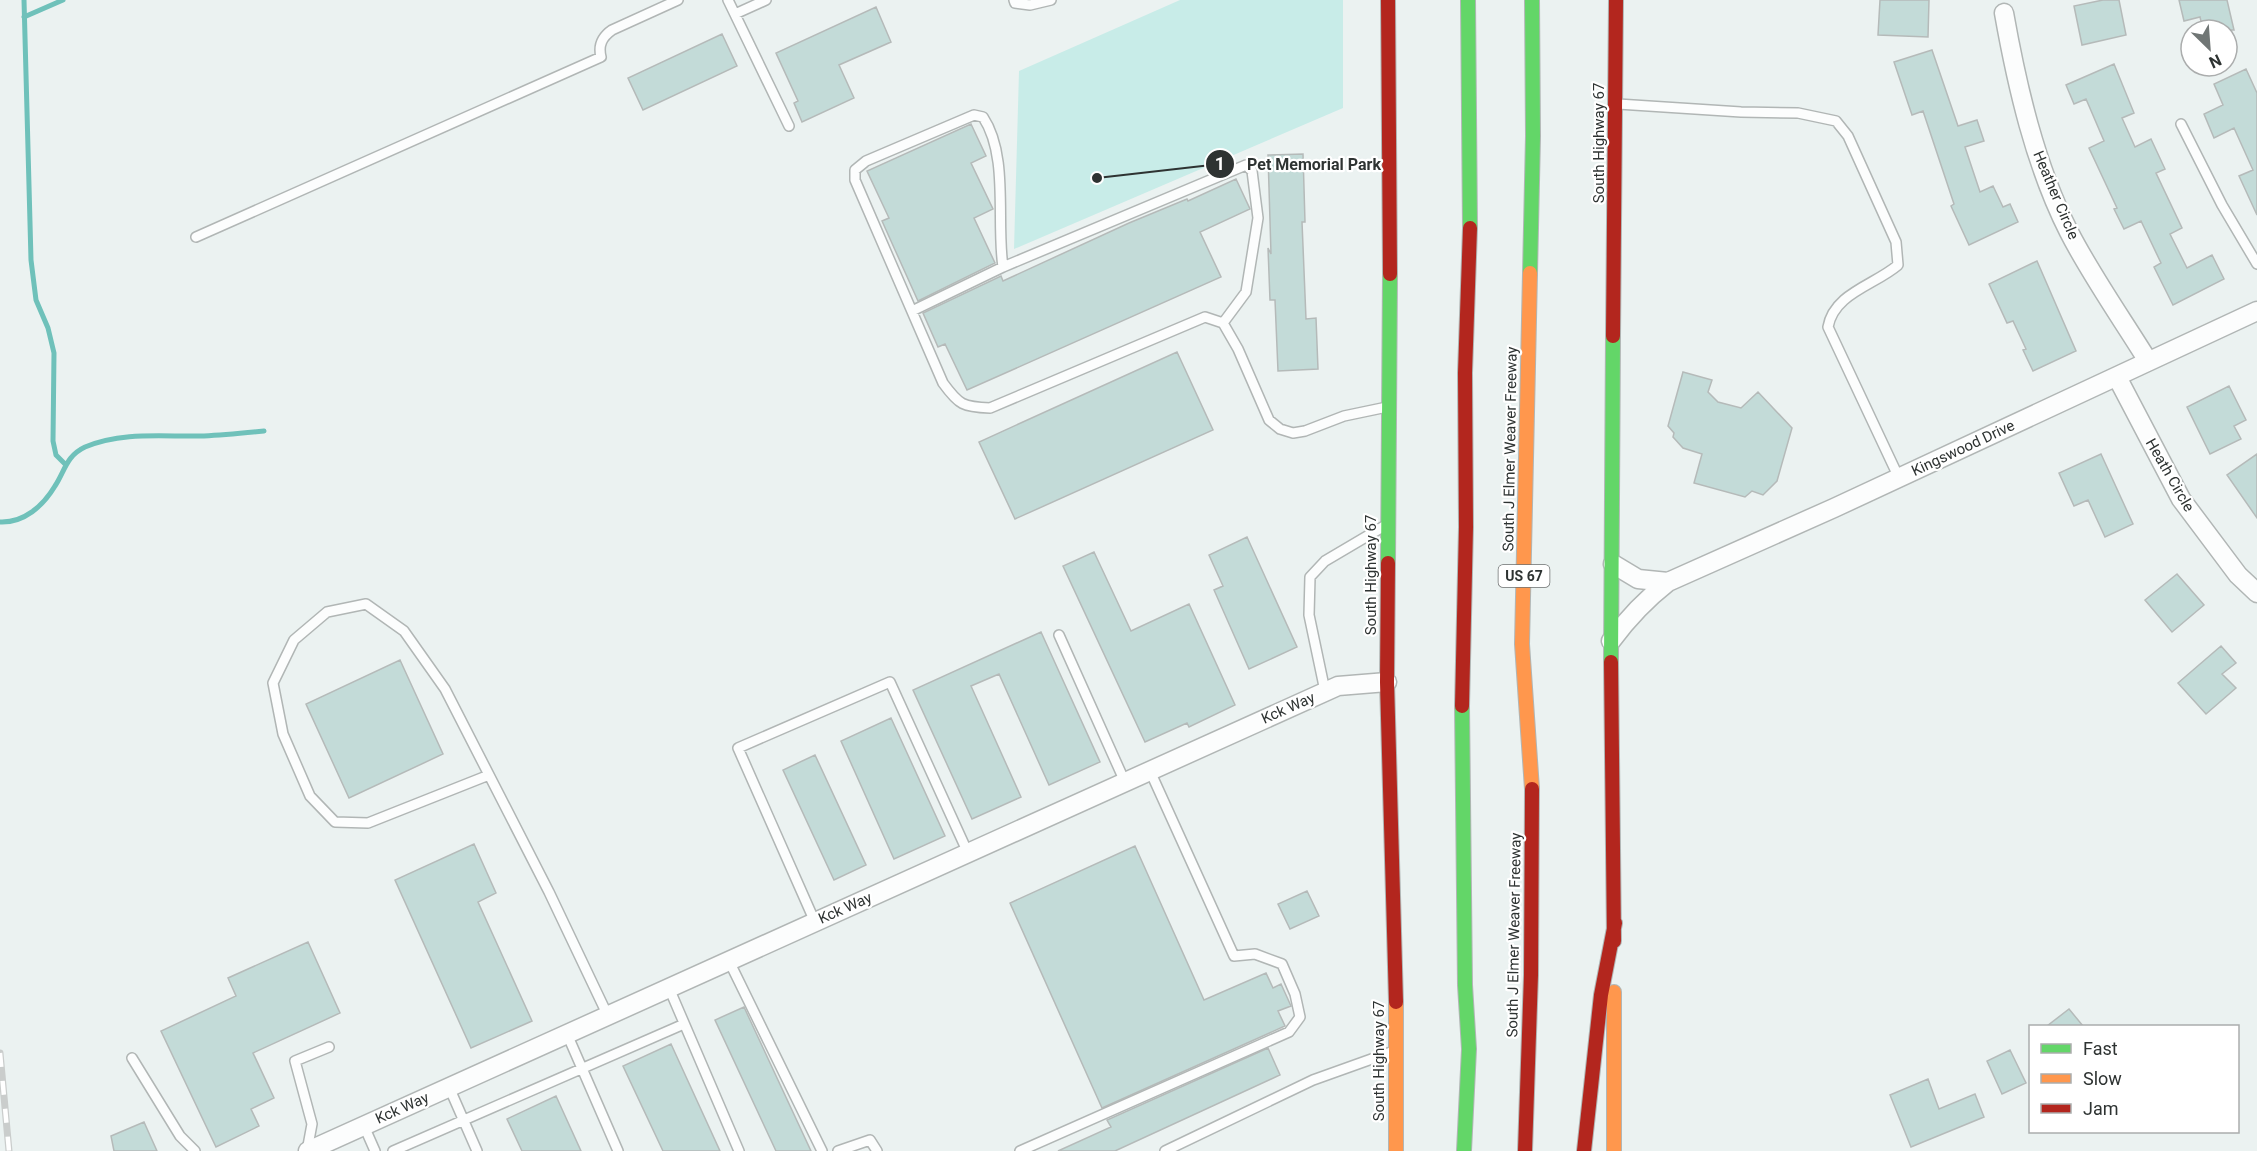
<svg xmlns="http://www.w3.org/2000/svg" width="2257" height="1151" viewBox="0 0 2257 1151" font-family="Roboto,sans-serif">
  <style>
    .green { fill: #c8ece8 }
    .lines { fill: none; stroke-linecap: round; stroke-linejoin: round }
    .stream { stroke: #6fc1ba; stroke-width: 5 }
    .building { fill: #c3dbd8; stroke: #b5bab9; stroke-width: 1.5 }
    .lane-casing { stroke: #b1b6b5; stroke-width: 12 }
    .street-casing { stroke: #b1b6b5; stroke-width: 21 }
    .fast-casing { stroke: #b1b6b5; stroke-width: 16 }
    .slow-casing { stroke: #b1b6b5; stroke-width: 16 }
    .jam-casing { stroke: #b1b6b5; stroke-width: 16 }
    .lane { stroke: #fcfdfd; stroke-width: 9 }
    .street { stroke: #fcfdfd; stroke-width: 18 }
    .fast { stroke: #63d668; stroke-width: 14 }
    .slow { stroke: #ff974d; stroke-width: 14 }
    .jam { stroke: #b3261e; stroke-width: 14 }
    .rail-casing { stroke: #cacdcc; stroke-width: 7 }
    .rail { stroke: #fff; stroke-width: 4.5; stroke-dasharray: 14; stroke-linecap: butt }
    .labels { text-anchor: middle; stroke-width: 4.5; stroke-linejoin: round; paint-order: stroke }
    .shield { fill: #fff; stroke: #6d7070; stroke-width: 1.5 }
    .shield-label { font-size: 14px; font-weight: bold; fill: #2e3332 }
    .street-label { font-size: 15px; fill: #2e3332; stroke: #fff }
    .leader { fill: none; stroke: #2e3332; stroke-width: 2 }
    .callout-dot { fill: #2e3332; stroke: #fff; stroke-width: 2 }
    .mark-label { font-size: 18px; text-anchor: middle; font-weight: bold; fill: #fff }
    .callout-label { font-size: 16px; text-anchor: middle; font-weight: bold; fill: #2e3332; stroke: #fff; stroke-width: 4.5; stroke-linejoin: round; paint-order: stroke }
  </style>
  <rect width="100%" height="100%" fill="#ebf2f1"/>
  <path class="green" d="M1180 0H1343V108L1014 249 1019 71Z"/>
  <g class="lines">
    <path class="stream" d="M24 0 31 260 36 300 48 328 54 353 53 441 56 455 65 464
      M24 17 63 0
      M0 522C24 523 43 506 55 486 65 471 66 456 85 447 123 431 164 437 204 436 224 435 244 433 264 431"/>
  </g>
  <path class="building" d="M1880 0H1929L1928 37 1878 35Z
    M2103 0H2119L2126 35 2082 45 2074 6Z
    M2179 0H2227L2234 30H2203L2200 17 2184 21Z
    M876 7 891 42 839 65 854 98 802 122 794 103 798 101 776 53Z
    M722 34 737 66 643 110 628 78Z
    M1932 50 1958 126 1977 120 1984 141 1965 147 1980 192 1993 186 2003 207 2010 204 2018 222 1969 245 1951 206 1954 204 1923 111 1912 115 1894 62Z
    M2114 64 2134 113 2122 118 2135 147 2151 139 2165 169 2156 173 2182 228 2170 234 2187 268 2212 255 2224 279 2173 305 2154 267 2161 263 2141 221 2124 229 2114 209 2117 208 2089 148 2104 141 2086 99 2074 104 2066 85Z
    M2246 69 2257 93V215L2239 176 2253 170 2234 128 2214 138 2204 114 2223 105 2214 84Z
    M971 124 986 156 971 163 993 209 974 218 995 263 918 301 882 221 889 218 867 171Z
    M1303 154 1305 222H1302L1306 319 1316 318 1318 369 1278 371 1275 300H1270L1268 248 1271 254 1268 155Z
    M1236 179 1250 209 1200 232 1221 277 967 390 945 344 938 347 923 313 1001 276 1003 281 1129 223 1187 199 1188 201Z
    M2037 261 2076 351 2033 371 2023 350 2026 349 2013 321 2007 323 1989 284Z
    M1177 352 1213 430 1015 519 979 442Z
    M1683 372 1712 380 1708 392 1718 402 1741 408 1758 392 1792 428 1777 481 1763 495 1752 491 1745 497 1694 483 1702 454 1683 448 1673 437 1674 433 1668 426Z
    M2229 386 2246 420 2234 426 2241 439 2210 454 2187 407Z
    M2101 454 2133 524 2105 537 2088 500 2074 506 2059 473Z
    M2257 454V518L2227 475Z
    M1247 537 1297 647 1249 669 1214 590 1223 586 1209 555Z
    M1094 552 1131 631 1189 604 1235 705 1189 727 1187 723 1145 742 1063 566Z
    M2177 574 2204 605 2172 632 2145 600Z
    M1041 632 1100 762 1049 785 999 674 971 686 1021 797 972 819 913 690Z
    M2221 646 2236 663 2222 674 2236 688 2206 714 2178 683Z
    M400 660 443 754 349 798 306 704Z
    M891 718 945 836 894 859 841 741Z
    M815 755 866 865 834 880 783 770Z
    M474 844 496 893 478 902 532 1021 471 1048 395 880Z
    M1135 846 1204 1000 1266 973 1273 988 1281 984 1291 1006 1278 1011 1285 1026 1102 1108 1010 903Z
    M1307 891 1319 916 1290 929 1278 904Z
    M308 942 340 1013 253 1053 274 1098 251 1109 259 1126 216 1147 161 1031 236 996 228 978Z
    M744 1007 750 1020 811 1151H776L715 1020Z
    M2069 1009 2083 1026H2047Z
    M671 1044 720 1151H663L623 1066Z
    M1268 1048 1280 1075 1115 1151H1058L1111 1127 1107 1120Z
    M2010 1050 2026 1083 2002 1094 1987 1061Z
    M1928 1079 1939 1109 1975 1094 1984 1117 1911 1147 1890 1095Z
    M556 1096 581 1151H522L507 1119Z
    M144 1122 157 1151H114L111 1136Z"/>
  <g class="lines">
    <g class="lane-casing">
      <path id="lane" d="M728 0 789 126
        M1014 0 1015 3 1030 5 1051 0
        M735 14 766 0
        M1618 104 1741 112 1798 113 1836 121 1848 136 1896 242 1898 265C1875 285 1834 293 1828 327L1899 478
        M2181 124 2222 205 2257 264
        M196 237 601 57C598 45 602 37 612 30L678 0
        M912 311 1003 267
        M1223 323 1246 292 1258 218 1252 171 1246 165 1003 267C996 221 1009 156 983 117L974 115 866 161 855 170V180L943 383C959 405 963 407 990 408L1205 317 1223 323 1238 349 1269 420 1280 429 1293 433 1305 431 1344 416 1387 407
        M1059 635 1125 782
        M1325 691 1309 615 1310 577 1325 561 1386 525
        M489 775 368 823 335 822 310 796 283 734 273 683 294 640 327 612 366 604 404 631 445 689 549 892 608 1016
        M815 922 738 748 890 682 968 853
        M729 961 822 1151
        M669 988 739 1151
        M567 1034 618 1151
        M132 1058 180 1136 195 1151
        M449 1087 477 1151
        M364 1126 375 1151
        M307 1151 312 1124 295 1061 329 1047
        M393 1151 684 1024
        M838 1151 870 1140 877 1151
        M1020 1151 1289 1032 1300 1017 1295 994 1282 964 1255 954 1234 956 1150 771
        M1165 1151 1313 1080 1394 1051"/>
    </g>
    <g class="street-casing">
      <path id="street" d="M2004 13C2017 86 2035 165 2069 232 2091 275 2122 319 2148 361
        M2117 377 2181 499 2238 575 2257 593
        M1613 564 1638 579 1668 582
        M1611 641C1628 618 1645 600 1668 582L1834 508 2257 311
        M308 1151 1338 686 1387 682"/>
    </g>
    <g class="fast-casing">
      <path id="fast" d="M1468 0 1470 228
        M1530 273 1533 136 1532 0
        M1388 563 1390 274
        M1611 662 1613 336
        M1462 706 1465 985 1469 1049 1464 1151"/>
    </g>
    <g class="slow-casing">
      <path id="slow" d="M1530 273 1522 644 1532 789
        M1614 992V1151
        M1396 1151V1002"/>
    </g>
    <g class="jam-casing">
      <path id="jam" d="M1388 0 1390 274
        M1613 336 1616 0
        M1388 563 1387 682 1396 1002
        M1611 662 1614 941
        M1462 706 1466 527 1465 373 1470 228
        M1525 1151 1531 975 1532 789
        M1584 1151 1601 995 1615 923"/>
    </g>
    <use href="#lane" class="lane"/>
    <use href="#street" class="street"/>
    <use href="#fast" class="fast"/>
    <use href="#slow" class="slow"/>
    <use href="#jam" class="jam"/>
    <g class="rail-casing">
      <path id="rail" d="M0 1053 9 1151"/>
    </g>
    <use href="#rail" class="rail"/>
  </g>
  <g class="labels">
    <rect class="shield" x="1498.5" y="565" width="51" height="22" rx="4.5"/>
    <g class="shield-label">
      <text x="1524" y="581">US 67</text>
    </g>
    <g class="street-label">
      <text transform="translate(1599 143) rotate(-90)" y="5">South Highway 67</text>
      <text transform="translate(2056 195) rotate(67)" y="5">Heather Circle</text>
      <text transform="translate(1963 448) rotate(-25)" y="5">Kingswood Drive</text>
      <text transform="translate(1510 449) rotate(-89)" y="5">South J Elmer Weaver Freeway</text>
      <text transform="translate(2170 475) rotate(60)" y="5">Heath Circle</text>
      <text transform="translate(1371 575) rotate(-90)" y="5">South Highway 67</text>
      <text transform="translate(1288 708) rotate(-24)" y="5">Kck Way</text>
      <text transform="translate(845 908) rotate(-24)" y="5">Kck Way</text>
      <text transform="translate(1514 935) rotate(-89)" y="5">South J Elmer Weaver Freeway</text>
      <text transform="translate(1379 1061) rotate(-90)" y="5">South Highway 67</text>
      <text transform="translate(402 1108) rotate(-24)" y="5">Kck Way</text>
    </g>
  </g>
  <path class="leader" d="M1097 178L1220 164"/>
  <g class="callout-dot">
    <circle cx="1097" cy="178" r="6"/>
    <circle cx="1220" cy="164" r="15"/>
  </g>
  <g class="mark-label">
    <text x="1220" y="170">1</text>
  </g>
  <g class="callout-label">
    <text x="1314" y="170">Pet Memorial Park</text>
  </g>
  <rect x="2029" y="1025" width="210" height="108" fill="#ffffff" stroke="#abadad" stroke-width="1.5"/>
  <rect x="2041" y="1044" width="30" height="9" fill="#63d668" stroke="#abadad" stroke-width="1.5"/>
  <text x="2083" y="1055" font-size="18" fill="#2e3332">Fast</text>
  <rect x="2041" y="1074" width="30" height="9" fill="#ff974d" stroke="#abadad" stroke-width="1.5"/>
  <text x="2083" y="1085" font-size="18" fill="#2e3332">Slow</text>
  <rect x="2041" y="1104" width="30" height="9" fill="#b3261e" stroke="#abadad" stroke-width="1.5"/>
  <text x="2083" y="1115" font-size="18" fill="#2e3332">Jam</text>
  <g transform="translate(2209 48) rotate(155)"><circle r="28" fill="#ffffff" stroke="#abadad" stroke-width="1.5"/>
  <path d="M0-4.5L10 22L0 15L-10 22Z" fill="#707675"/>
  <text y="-9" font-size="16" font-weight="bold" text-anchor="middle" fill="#2e3332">N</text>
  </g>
</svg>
